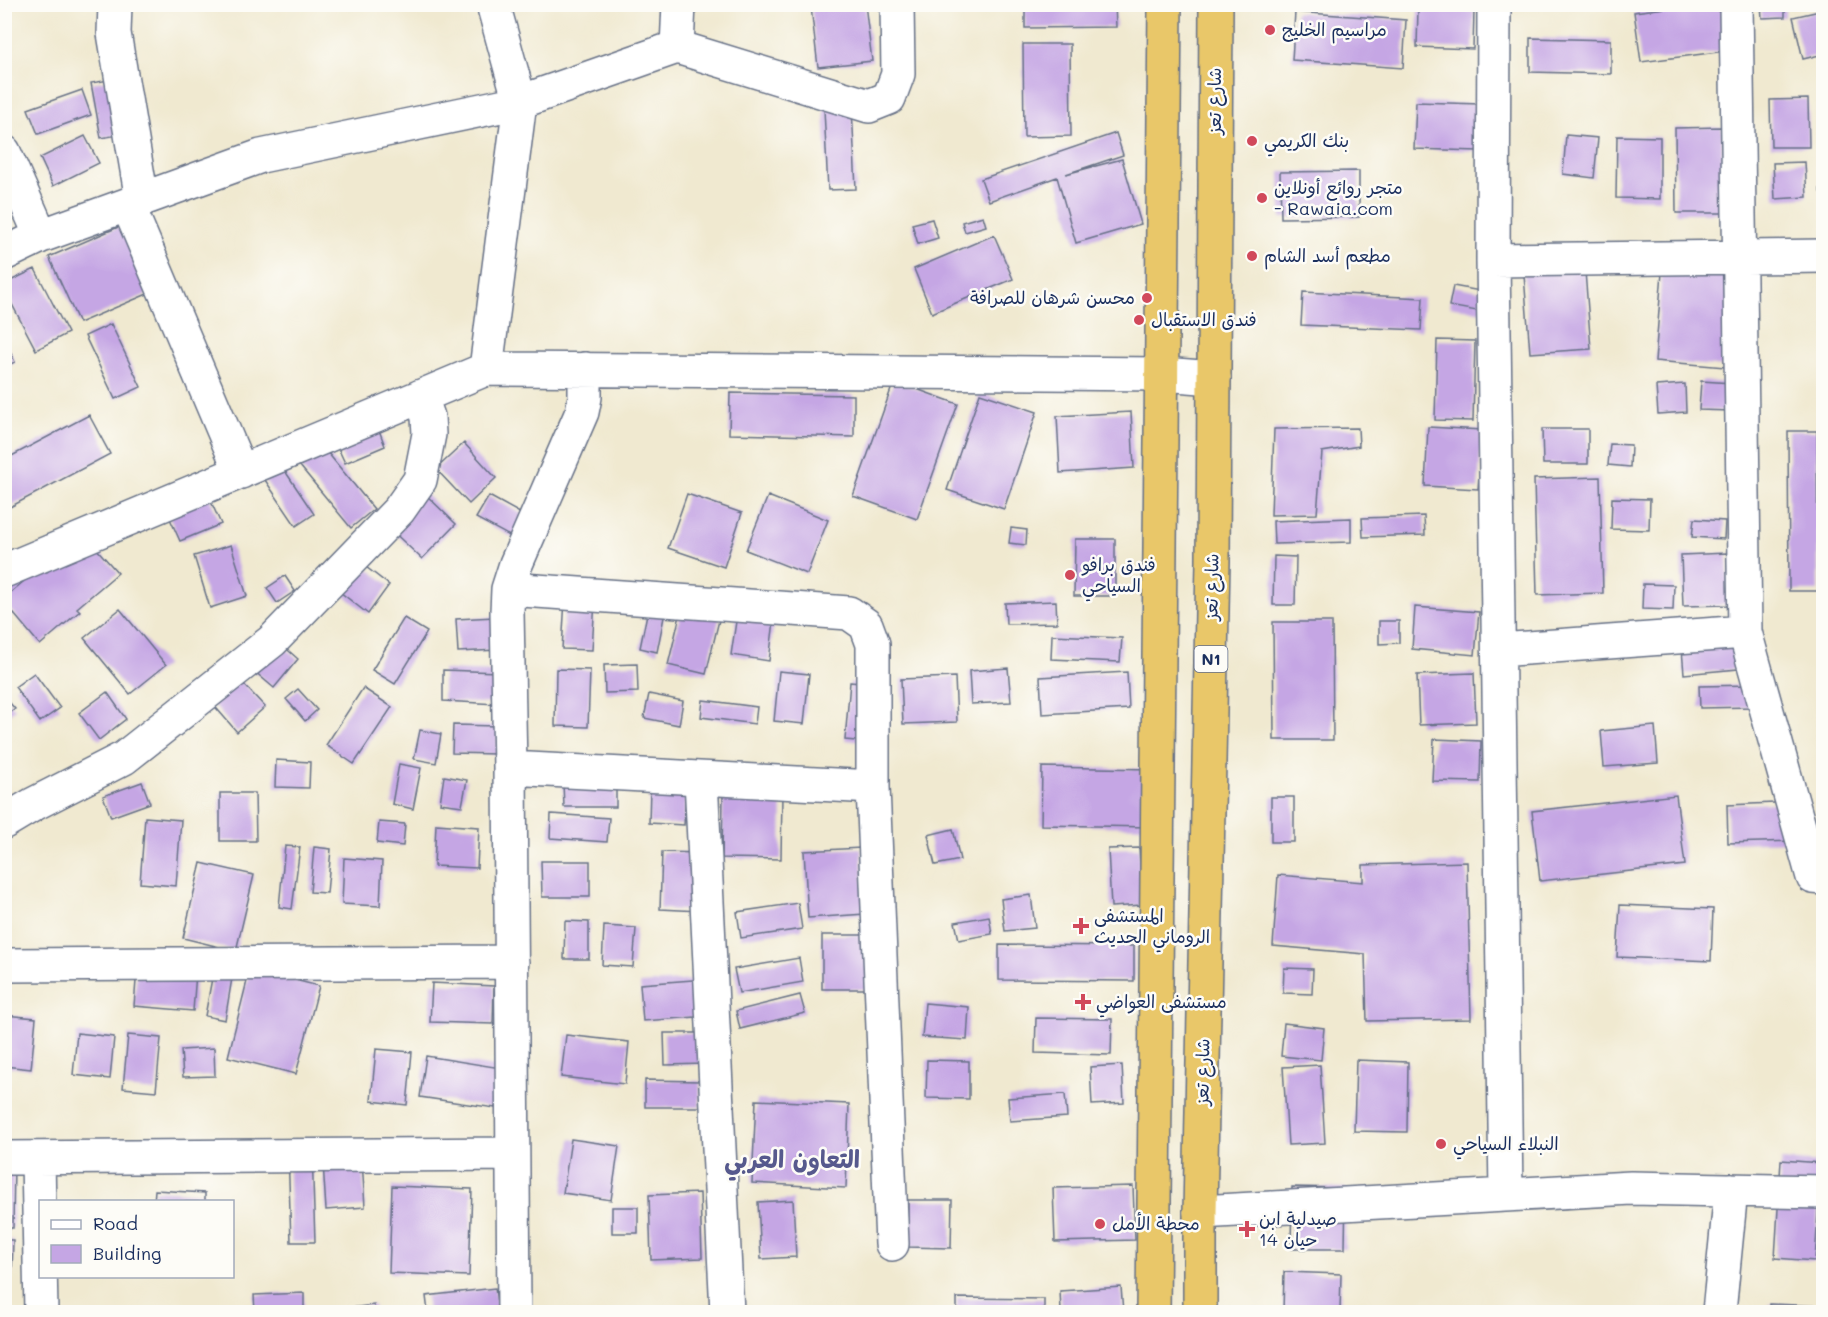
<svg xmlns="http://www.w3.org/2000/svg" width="1828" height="1317" viewBox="0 0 1828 1317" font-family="Mali,'Playpen Sans Arabic',sans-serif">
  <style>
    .building { fill: #c5a6e4 }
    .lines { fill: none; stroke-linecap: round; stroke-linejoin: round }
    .minor-casing { stroke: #667086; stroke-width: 36 }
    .highway-casing { stroke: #667086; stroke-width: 36 }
    .minor { stroke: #fff; stroke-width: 33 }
    .highway { stroke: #e9c769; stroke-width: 33 }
    .poi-dot { fill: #d1495b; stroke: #fdfcf7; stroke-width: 2 }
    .labels { text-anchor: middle; stroke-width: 5; stroke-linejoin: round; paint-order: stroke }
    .shield { fill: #fdfcf7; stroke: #5f6c8c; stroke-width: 1.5 }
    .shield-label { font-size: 16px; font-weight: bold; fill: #1b2f5e }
    .poi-label { font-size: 18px; fill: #1b2f5e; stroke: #fdfcf7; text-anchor: start }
    .street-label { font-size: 18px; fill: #1b2f5e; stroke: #fdfcf7 }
    .district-label { font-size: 24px; font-weight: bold; fill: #56598d; stroke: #fdfcf7 }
  </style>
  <rect width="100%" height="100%" fill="#fdfcf7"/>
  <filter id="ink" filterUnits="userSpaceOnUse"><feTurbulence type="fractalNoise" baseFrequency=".0167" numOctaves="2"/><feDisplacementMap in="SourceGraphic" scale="12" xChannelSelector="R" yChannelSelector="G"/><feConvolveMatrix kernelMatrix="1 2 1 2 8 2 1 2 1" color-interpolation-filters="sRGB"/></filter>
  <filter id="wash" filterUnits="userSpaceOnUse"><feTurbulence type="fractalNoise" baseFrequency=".008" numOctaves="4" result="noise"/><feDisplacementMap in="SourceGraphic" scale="24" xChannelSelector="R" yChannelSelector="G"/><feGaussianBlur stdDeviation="1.35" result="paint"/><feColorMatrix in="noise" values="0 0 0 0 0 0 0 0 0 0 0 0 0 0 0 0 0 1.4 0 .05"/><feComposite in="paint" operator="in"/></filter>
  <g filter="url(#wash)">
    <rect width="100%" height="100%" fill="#f0e9d0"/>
    <g id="blocks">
      <path class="building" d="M833 4H865L872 61 818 67 811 7Z
        M1025 4H1115L1116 27 1025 28Z
        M1761 4H1785V17L1762 18Z
        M1690 5H1727L1733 50 1641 62 1634 12Z
        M1418 9 1474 11 1473 49 1417 47Z
        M1824 10V54L1803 59 1793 17Z
        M1295 12 1406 20 1403 68 1292 60Z
        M1530 38 1611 40V74L1530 72Z
        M1023 44H1070L1071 136 1024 137Z
        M115 79 125 134 101 138 91 83Z
        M82 90 91 115 38 134 28 109Z
        M1808 99 1809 147H1771L1770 100Z
        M1416 102 1480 104 1479 151 1414 149Z
        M852 108 856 189 828 190 824 109Z
        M1722 127 1723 213H1676L1675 128Z
        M1116 133 1123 155 1066 174 1122 159 1141 224 1076 243 1057 177 989 201 981 179Z
        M1566 135 1598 138 1594 178 1563 174Z
        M85 136 99 163 53 186 40 158Z
        M1617 136 1660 137V199L1616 198Z
        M1805 162 1807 197 1775 199 1773 163Z
        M1820 166H1824V192H1820Z
        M1359 171V217L1281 218 1280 172Z
        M983 216 986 226 965 232 962 222Z
        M932 219 938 238 918 244 912 224Z
        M123 225 152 292 79 323 49 257Z
        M994 235 1013 279 932 313 914 269Z
        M1664 247 1734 253 1725 367 1655 361Z
        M1584 258 1591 349 1530 353 1523 262Z
        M35 269 68 333 36 350 4 289V284Z
        M1453 286 1486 292 1482 312 1449 306Z
        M1303 292 1423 298 1421 330 1301 325Z
        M111 324 141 387 115 399 85 336Z
        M4 339 15 362 4 367Z
        M1437 340 1475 341 1473 421 1435 420Z
        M894 381 958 404 917 519 853 496Z
        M1701 381 1732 383 1731 411 1699 410Z
        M1685 384 1686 412 1658 414 1656 386Z
        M730 393 854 395V437L729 434Z
        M980 393 1037 412 1004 509 947 490Z
        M1131 412 1134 468 1060 473 1057 416Z
        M89 415 110 454 10 507 4 498V460Z
        M1428 427 1482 430 1478 489 1425 486Z
        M1358 428 1359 446 1322 452 1317 514 1271 515 1274 429Z
        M1542 429H1588V464H1543Z
        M379 430 385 446 345 463 338 448Z
        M1788 431H1817L1818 591H1789Z
        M464 443 496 478 469 504 436 469Z
        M1610 444 1631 445 1630 467 1608 465Z
        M323 447 374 509 351 528 300 466Z
        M283 468 314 514 296 526 265 480Z
        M1600 477 1603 593 1537 595 1534 479Z
        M420 489 456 524 422 559 386 525Z
        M687 494 742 513 724 567 668 548Z
        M208 495 221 524 180 541 167 512Z
        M489 496 529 518 517 540 476 518Z
        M768 496 828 520 807 574 746 550Z
        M1612 498 1650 499 1649 530 1611 529Z
        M1424 516 1425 535 1363 537 1362 518Z
        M1351 518V542L1274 544 1273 521Z
        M1694 519 1725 521 1724 539 1692 537Z
        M1011 528 1027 530 1026 545 1009 543Z
        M87 538 118 573 77 608 80 611 40 645 4 602V598L42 566 47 572Z
        M1075 539H1115V596H1074Z
        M231 545 247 596 210 608 194 556Z
        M1727 553 1729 605 1683 606 1681 555Z
        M1274 556 1296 557 1295 605H1273Z
        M357 560 389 585 368 614 335 588Z
        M285 576 295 591 277 603 267 588Z
        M1643 584 1674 585 1673 610 1642 609Z
        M565 599 595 600 592 650 562 649Z
        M1056 601 1057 623 1006 624 1005 603Z
        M649 604 666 607 657 652 640 648Z
        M682 607 720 616 706 674 668 665Z
        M1415 607 1479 612 1475 655 1412 649Z
        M738 608 775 613 769 661 731 655Z
        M120 609 166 665 130 694 84 638Z
        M495 617 497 650 458 652 456 619Z
        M404 618 427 632 395 684 372 670Z
        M1379 621H1399V643L1379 644Z
        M1273 622H1332L1333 740H1274Z
        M1052 635 1122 638 1120 662 1051 659Z
        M272 636 298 659 274 688 247 665Z
        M1735 643 1738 669 1684 674 1682 649Z
        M637 664 638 692 605 693 604 665Z
        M1008 668 1011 702 971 704 969 671Z
        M556 669 590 670 588 727 555 726Z
        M443 670 498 672 497 704 443 701Z
        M779 671 809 674 804 724 774 721Z
        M1127 672 1129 709 1042 714 1040 677Z
        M34 673 60 708 40 722 15 687Z
        M1474 673 1476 723 1419 725 1417 675Z
        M955 677 957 722 903 724 901 679Z
        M238 678 265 707 237 732 211 702Z
        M850 682 871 684 867 742 845 740Z
        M1754 685V707L1700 708 1699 686Z
        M363 688 392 707 354 764 326 745Z
        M298 689 317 710 305 721 286 699Z
        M107 692 126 719 99 740 79 713Z
        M649 694 683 701 679 725 644 718Z
        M4 696 15 709 4 718Z
        M703 700 757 707 755 724 701 717Z
        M453 725 498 726 497 754 452 753Z
        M1655 726 1658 763 1604 767 1601 731Z
        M420 730 441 734 436 763 414 759Z
        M1434 739 1481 741 1480 782 1432 781Z
        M276 760 310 762 309 788 275 787Z
        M399 764 421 768 413 809 392 804Z
        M1042 767 1150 769V827L1041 825Z
        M444 776 467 780 462 806 440 803Z
        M142 782 150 803 111 817 103 796Z
        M563 783 616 784V807H564Z
        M650 788 686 790 684 825 649 823Z
        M220 793H255L256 841H220Z
        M723 793 782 794 781 859 722 858Z
        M1676 795 1685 865 1540 881 1532 811Z
        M1271 797H1294V842H1271Z
        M1796 802 1797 841 1728 843 1727 805Z
        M551 814 609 818 607 842 550 838Z
        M145 817 181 820 176 886 140 883Z
        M379 822 405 824 403 846 377 843Z
        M436 824 479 827 477 868 434 866Z
        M953 829 960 860 935 865 928 835Z
        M285 846 300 847 292 909 279 907Z
        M314 847 331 849 327 893 310 892Z
        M861 848 865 914 808 918 804 851Z
        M1139 848 1142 905 1111 907 1108 849Z
        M662 852 702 853 700 911 660 909Z
        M344 858 382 861 380 906 342 904Z
        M541 861H590V897H542Z
        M1467 862 1471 1019 1367 1021 1365 954 1273 946 1278 875 1363 882V865Z
        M201 863 254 875 236 951 183 938Z
        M1031 895 1035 928 1005 931 1001 899Z
        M798 903 802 929 741 938 737 912Z
        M1620 905 1713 909 1711 961 1617 957Z
        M989 916 992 934 959 940 955 922Z
        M565 921 589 922V959H564Z
        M604 926 636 928 633 967 602 965Z
        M822 935H877V989H822Z
        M999 945 1134 946V981L999 980Z
        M799 958 803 982 739 993 734 969Z
        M215 962 234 966 225 1020 205 1016Z
        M137 968 196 973 193 1011 134 1006Z
        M1284 968 1313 969 1312 994 1283 993Z
        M250 969 319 986 296 1074 228 1057Z
        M706 979 709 1016 643 1021 640 984Z
        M432 983 494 986 493 1024 430 1022Z
        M800 995 805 1013 740 1029 736 1011Z
        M925 1003 969 1007 967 1040 922 1037Z
        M4 1015 36 1018 31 1069 4 1066Z
        M1036 1018 1112 1019 1111 1055 1035 1053Z
        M1284 1023 1324 1028 1321 1060 1281 1056Z
        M77 1033 114 1037 110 1079 73 1075Z
        M664 1033H704L705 1064 665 1065Z
        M128 1035 161 1038 156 1091 123 1088Z
        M566 1035 629 1042 625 1084 561 1077Z
        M214 1048 215 1076 183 1077 181 1050Z
        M376 1049 412 1052 407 1105 371 1101Z
        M426 1056 501 1068 495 1108 420 1097Z
        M927 1060 969 1061V1099L926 1098Z
        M1356 1060 1408 1062 1407 1132 1354 1131Z
        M1122 1065 1124 1103 1092 1105 1090 1067Z
        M1320 1065 1325 1143 1288 1145 1283 1067Z
        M645 1080 700 1081V1107H645Z
        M1065 1094 1067 1117 1010 1121 1008 1098Z
        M756 1100 849 1104 846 1188 752 1183Z
        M571 1139 619 1146 611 1200 563 1193Z
        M288 1150H312L315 1242H291Z
        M362 1160 365 1207 326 1210 323 1162Z
        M1781 1160 1821 1163 1815 1261 1775 1258Z
        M4 1165H14L13 1228H4Z
        M392 1186 472 1189 469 1276 389 1273Z
        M1133 1186 1135 1240 1055 1242 1053 1188Z
        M1292 1187 1346 1188 1345 1249H1291Z
        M155 1190 205 1193V1202H154Z
        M700 1193 702 1258 651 1260 649 1195Z
        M793 1200 796 1257 761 1259 758 1202Z
        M908 1200H952L951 1248 907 1247Z
        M612 1207H638V1233H612Z
        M4 1240H13L12 1275 4 1274Z
        M1284 1272 1341 1274 1340 1312H1283Z
        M1121 1287 1123 1312H1061L1060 1291Z
        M495 1288 498 1312H428L426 1296Z
        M304 1293V1312H255L254 1295Z
        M957 1298 1044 1299V1312H957Z
        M1769 1304 1824 1306V1312H1769Z
        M374 1305 375 1312H333L332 1310Z
        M177 1309 204 1311V1312H177Z"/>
    </g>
  </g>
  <g filter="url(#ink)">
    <use href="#blocks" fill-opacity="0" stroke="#667086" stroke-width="1.5"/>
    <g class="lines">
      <g class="minor-casing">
        <path id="minor" d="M115 4 114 33 142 200
          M1494 4 1493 260 1506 1195
          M1736 4 1745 632 1813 877 1824 878
          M677 47 679 4
          M4 152 41 236
          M128 205 241 472
          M4 254 41 236 261 156 520 102 677 47 869 106 889 98 898 74 897 4
          M1493 260 1824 256
          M486 369 520 102 493 4
          M4 571 486 369 1163 374 1214 378
          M508 589 849 613 866 625 873 644V787L892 1244
          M1499 650 1745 632
          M510 768 873 787
          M701 779 727 1312
          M4 822 34 804 124 758 272 641 399 510 420 480 429 434 428 417 421 396
          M4 965 512 962
          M4 1158 512 1154
          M38 1159 41 1312
          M1200 1212 1631 1188 1824 1192
          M514 1312 510 768 507 612 508 589 516 564 582 412 585 397V369
          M1719 1312 1731 1190"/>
      </g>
      <g class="highway-casing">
        <path id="highway" d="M1153 1312 1165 4
          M1200 1312V1212L1213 561 1216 4"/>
      </g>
      <use href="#minor" class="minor"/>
      <use href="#highway" class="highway"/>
    </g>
  </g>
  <g class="poi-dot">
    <circle cx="1270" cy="30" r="6"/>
    <circle cx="1252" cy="141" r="6"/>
    <circle cx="1262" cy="198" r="6"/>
    <circle cx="1252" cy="256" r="6"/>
    <circle cx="1147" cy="298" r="6"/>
    <circle cx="1139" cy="320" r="6"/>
    <circle cx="1070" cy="575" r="6"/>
    <path d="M1078 917h6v6h6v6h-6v6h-6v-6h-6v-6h6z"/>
    <path d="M1080 993h6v6h6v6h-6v6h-6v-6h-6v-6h6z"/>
    <circle cx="1441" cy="1144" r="6"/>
    <circle cx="1100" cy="1224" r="6"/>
    <path d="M1244 1220h6v6h6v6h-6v6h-6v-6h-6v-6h6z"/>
  </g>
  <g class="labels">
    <rect class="shield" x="1194.5" y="646" width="33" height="26" rx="4.5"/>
    <g class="shield-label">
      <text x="1211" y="665">N1</text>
    </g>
    <g class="poi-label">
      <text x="1282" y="36">مراسيم الخليج</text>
      <text x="1264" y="147">بنك الكريمي</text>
      <text x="1274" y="194">متجر روائع أونلاين<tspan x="1274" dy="21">- Rawaia.com</tspan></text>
      <text x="1264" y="262">مطعم أسد الشام</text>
      <text x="1135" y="304" text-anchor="end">محسن شرهان للصرافة</text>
      <text x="1151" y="326">فندق الاستقبال</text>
      <text x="1082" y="571">فندق برافو<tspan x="1082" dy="21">السياحي</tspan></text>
      <text x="1094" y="922">المستشفى<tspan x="1094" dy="21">الروماني الحديث</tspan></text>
      <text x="1096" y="1008">مستشفى العواضي</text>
      <text x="1453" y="1150">النبلاء السياحي</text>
      <text x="1259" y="1225">صيدلية ابن<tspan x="1259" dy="21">حيان 14</tspan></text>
      <text x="1112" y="1230">محطة الأمل</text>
    </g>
    <g class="street-label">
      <text transform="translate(1215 101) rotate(-90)" y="6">شارع تعز</text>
      <text transform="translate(1212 587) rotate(-89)" y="6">شارع تعز</text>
      <text transform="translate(1203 1072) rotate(-89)" y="6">شارع تعز</text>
    </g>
    <g class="district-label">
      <text x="792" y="1168">التعاون العربي</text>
    </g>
  </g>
  <rect width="1828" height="1317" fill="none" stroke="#fdfcf7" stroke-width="24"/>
  <rect x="39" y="1200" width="195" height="78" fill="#fdfcf7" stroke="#a3aaba" stroke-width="1.5"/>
  <rect x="51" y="1220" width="30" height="9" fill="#ffffff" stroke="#a3aaba" stroke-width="1.5"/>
  <text x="93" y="1230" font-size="18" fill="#1b2f5e">Road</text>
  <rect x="51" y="1245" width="30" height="18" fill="#c5a6e4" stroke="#a3aaba" stroke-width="1.5"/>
  <text x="93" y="1260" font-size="18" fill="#1b2f5e">Building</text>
</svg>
